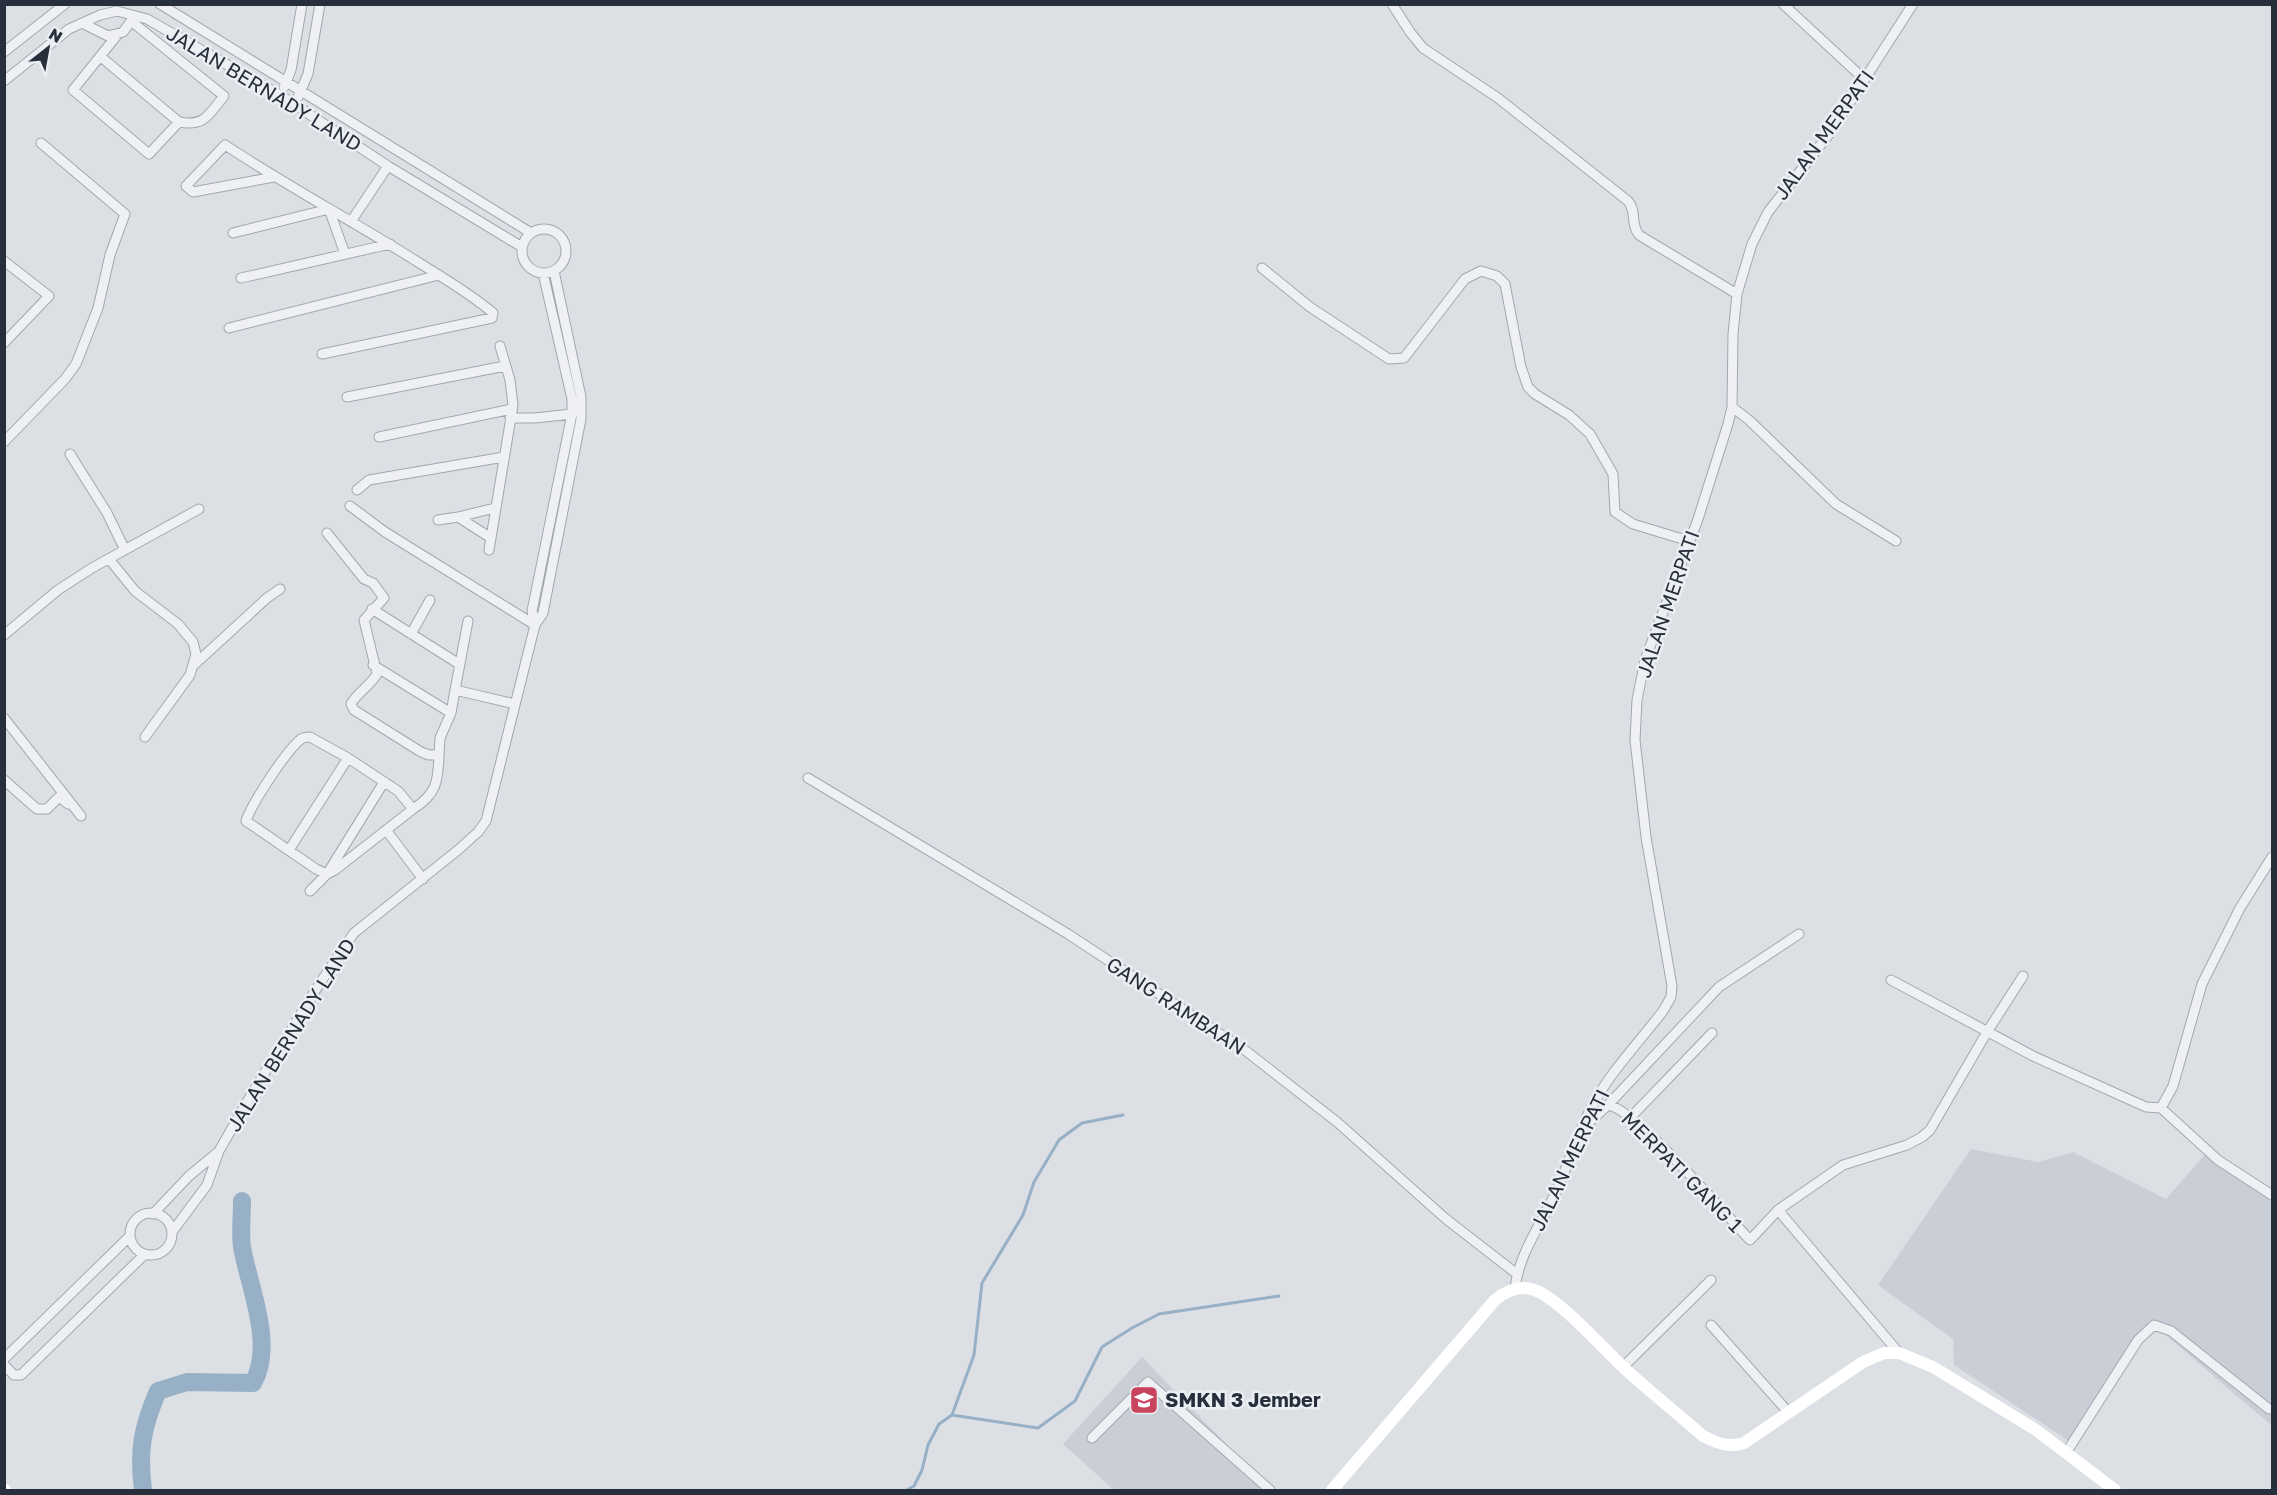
<svg xmlns="http://www.w3.org/2000/svg" width="2277" height="1495" viewBox="0 0 2277 1495" font-family="'Golos Text',sans-serif">
  <style>
    .built { fill: #cacfd7 }
    .lines { fill: none; stroke-linecap: round; stroke-linejoin: round }
    .stream { stroke: #97b0c5; stroke-width: 3 }
    .river { stroke: #97b0c5; stroke-width: 18 }
    .minor-casing { stroke: #a2a7af; stroke-width: 11 }
    .minor { stroke: #eef0f4; stroke-width: 9 }
    .secondary { stroke: #fff; stroke-width: 12 }
    .labels { text-anchor: middle; stroke-width: 5; stroke-linejoin: round; paint-order: stroke }
    .street-label { font-size: 20px; fill: #262f3b; stroke: #ebeff3 }
    .poi-label { font-size: 20px; font-weight: bold; fill: #262f3b; stroke: #ebeff3; text-anchor: start }
  </style>
  <rect width="100%" height="100%" fill="#dce0e5"/>
  <path class="built" d="M1971 1149 2038 1162 2073 1152 2166 1199 2206 1153 2272 1195V1426L2154 1325 2145 1327 2075 1445 1954 1365 1953 1339 1878 1285Z
    M1142 1357 1271 1490H1114L1063 1444Z"/>
  <g class="lines">
    <path class="stream" d="M952 1415 1038 1428 1075 1401 1102 1347 1132 1328 1159 1314 1279 1296
      M907 1490 914 1486 922 1470 928 1445 939 1424 952 1415 974 1355 982 1283 1023 1215 1034 1182 1059 1140 1082 1123 1123 1115"/>
    <path class="river" d="M143 1490C138 1451 142 1428 158 1391L187 1382 253 1383C275 1345 249 1287 242 1247 240 1232 242 1216 242 1201"/>
    <g class="minor-casing">
      <path id="minor" d="M160 4 531 233
        M1392 4 1410 32 1423 48 1498 98 1628 201C1637 211 1630 224 1639 235L1737 294
        M1783 4 1864 79
        M82 23 108 36 123 32 134 17
        M118 34 73 90 149 154 179 122C205 127 209 114 224 96L131 21
        M4 52 65 4
        M101 57 179 122
        M4 81 69 29 100 15 117 11 147 19 280 95 388 166 522 247
        M284 87 291 70 302 4
        M298 97 308 74 320 4
        M274 177 193 192 186 186 225 145C289 187 356 223 421 264 445 279 471 294 493 313L492 318 322 354
        M352 220 388 166
        M522 251a22 22 0 1 1 44 0a22 22 0 1 1-44 0Z
        M233 233 329 209 345 254
        M4 261 49 296 4 343
        M1262 268 1310 307 1389 359 1404 358 1465 279 1481 271 1497 276 1505 284 1521 367 1528 387 1535 394 1569 415 1590 434 1613 474 1615 512 1633 524 1689 541
        M241 278 390 244
        M229 328 439 275
        M347 397 505 366
        M1732 407 1749 420 1836 504 1896 541
        M510 418H535L572 414
        M379 437 512 409
        M4 442 65 379 76 364 98 308 110 255 125 214 41 143
        M70 454 107 513 125 550
        M357 490 369 480 504 457
        M350 506 385 532 535 625
        M438 520 458 517
        M327 533 364 579 373 583 384 598 364 620 377 674C370 686 356 694 351 704L354 710 421 752 429 755H439L440 738 451 713 455 690
        M491 538 458 517 495 508
        M489 550 513 405 510 380 500 346
        M109 559 135 591 178 624 193 642 196 654 190 675 145 737
        M372 609 459 664
        M468 621 455 690 515 704
        M535 625 532 611 572 414V399L543 273
        M411 634 430 600
        M4 635 58 590 92 568 199 509
        M194 665 267 598 280 589
        M373 665 451 713
        M4 718 81 816
        M310 737 348 758 398 791 413 809 335 870 327 874 316 869 246 821C252 803 286 751 301 739 304 737 306 737 310 737Z
        M808 778 1068 934 1246 1051 1337 1122 1446 1219 1517 1274
        M4 780 37 809H47L59 797 68 804
        M413 809C437 794 438 781 439 755
        M386 830 423 879
        M289 850 348 758
        M310 891 327 874 384 782
        M1891 980 2033 1056 2146 1107 2161 1108 2173 1086 2202 984 2240 908 2272 857
        M1608 1105C1634 1108 1727 1216 1750 1240L1778 1210 1843 1165 1907 1145 1922 1137 1930 1130 1987 1032 2023 976
        M2161 1108 2218 1160 2272 1195
        M1631 1117 1712 1033
        M1583 1128 1608 1105 1719 987 1799 934
        M1778 1210 1899 1353
        M130 1234a21 21 0 1 1 42 0a21 21 0 1 1-42 0Z
        M153 1214 189 1176 218 1152
        M172 1232 207 1185 219 1151 251 1095 320 983 354 933 458 850 478 832 486 821 535 625 543 613 581 419V397L554 271
        M1515 1288C1519 1255 1538 1229 1552 1200 1568 1169 1576 1133 1594 1103 1612 1070 1640 1041 1663 1011L1671 997 1672 986 1646 837 1635 740 1637 700 1645 660 1698 519 1728 424 1732 407 1733 334 1737 294 1752 244 1768 212 1830 133 1913 4
        M1711 1325 1789 1413
        M4 1359 130 1236
        M4 1365 14 1375H21L145 1254
        M1623 1367 1711 1280
        M1092 1438 1148 1382 1270 1490
        M2066 1453 2138 1340 2154 1325 2171 1331 2269 1409H2272"/>
    </g>
    <use href="#minor" class="minor"/>
    <path class="secondary" d="M4 1490H5
      M1332 1490 1495 1300C1507 1290 1521 1284 1537 1291 1563 1303 1601 1346 1623 1367 1649 1391 1677 1413 1703 1436 1717 1443 1728 1448 1744 1443L1863 1362 1884 1353H1899L1933 1367 2036 1430 2115 1490"/>
  </g>
  <defs>
    <g id="school-square" transform="scale(1.5)"><rect x="-9" y="-9" width="18" height="18" rx="4" fill="#c8435e" stroke="#ebeff3"/><path d="M0-5L7-2L0 1L-7-2ZM-4 1L0 2.5L4 1V4Q0 6-4 4Z" fill="#fff"/></g>
  </defs>
  <g fill-rule="evenodd">
    <use href="#school-square" x="1144" y="1400"/>
  </g>
  <g class="labels">
    <g class="street-label">
      <text transform="translate(264 89) rotate(31)" y="7">JALAN BERNADY LAND</text>
      <text transform="translate(1824 135) rotate(-54)" y="7">JALAN MERPATI</text>
      <text transform="translate(1668 604) rotate(-71)" y="7">JALAN MERPATI</text>
      <text transform="translate(1176 1006) rotate(33)" y="7">GANG RAMBAAN</text>
      <text transform="translate(291 1035) rotate(-58)" y="7">JALAN BERNADY LAND</text>
      <text transform="translate(1570 1160) rotate(-64)" y="7">JALAN MERPATI</text>
      <text transform="translate(1682 1172) rotate(45)" y="7">MERPATI GANG 1</text>
    </g>
    <g class="poi-label">
      <text x="1165" y="1407">SMKN 3 Jember</text>
    </g>
  </g>
  <rect width="2277" height="1495" fill="none" stroke="#262f3b" stroke-width="12"/>
  <g transform="translate(48 48) rotate(31)" stroke="#ebeff3" stroke-width="4.5" paint-order="stroke">
  <path d="M0-4.5L10 22L0 15L-10 22Z" fill="#262f3b"/>
  <text y="-9" font-size="16" font-weight="bold" text-anchor="middle" fill="#262f3b">N</text>
  </g>
</svg>
